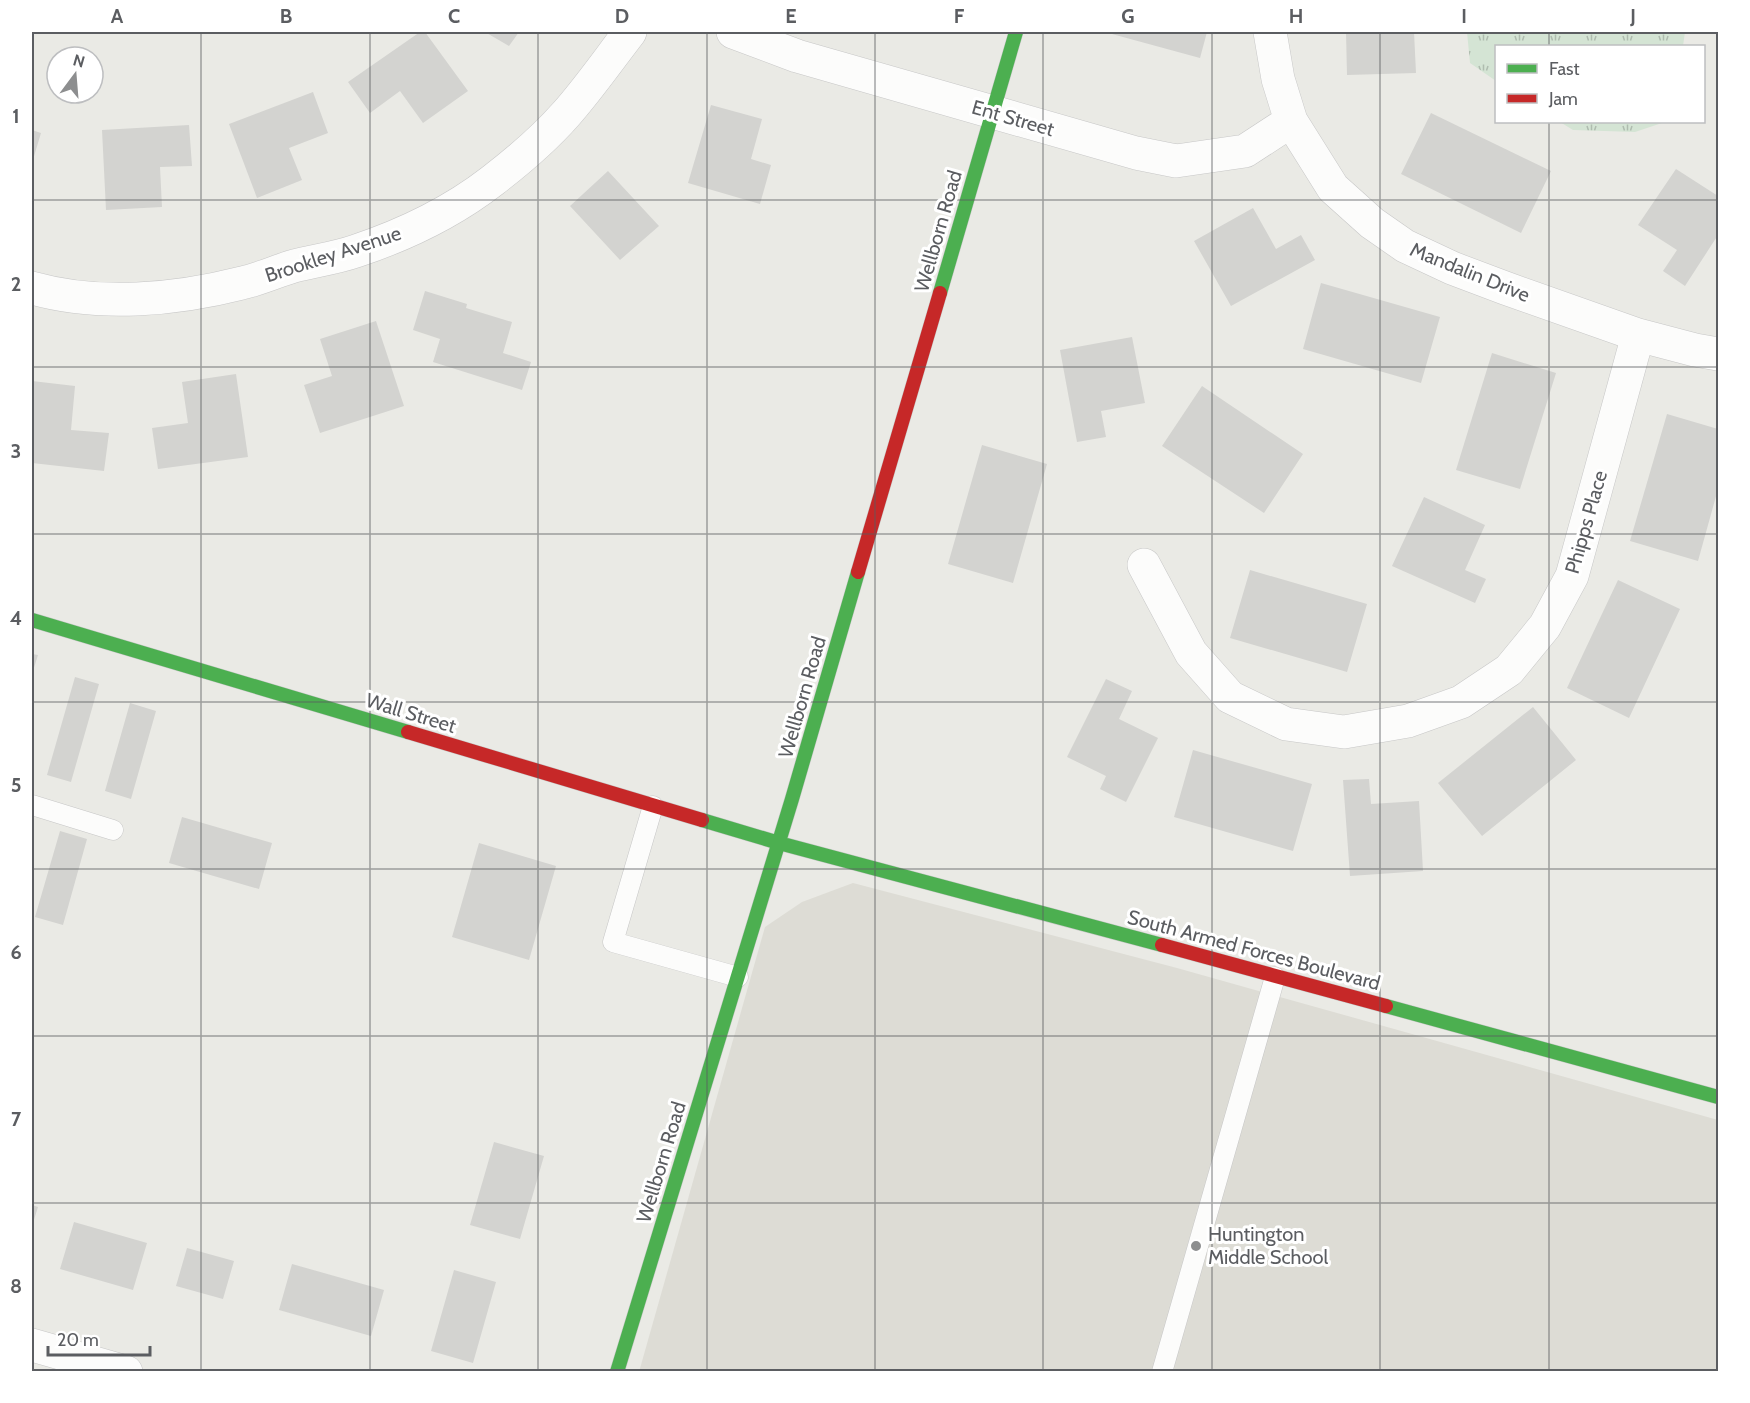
<svg xmlns="http://www.w3.org/2000/svg" width="1750" height="1403" viewBox="0 0 1750 1403" font-family="Cabin,sans-serif">
  <style>
    .education { fill: #dddcd5 }
    .park { fill: url(#park-tufts) }
    .building { fill: #d3d3d0 }
    .lines { fill: none; stroke-linecap: round; stroke-linejoin: round }
    .lane-casing { stroke: #c7c7c7; stroke-width: 21 }
    .street-casing { stroke: #c7c7c7; stroke-width: 34 }
    .fast-casing { stroke: #c7c8c7; stroke-width: 15 }
    .jam-casing { stroke: #c7c8c7; stroke-width: 15 }
    .lane { stroke: #fcfcfb; stroke-width: 20 }
    .street { stroke: #fcfcfb; stroke-width: 33 }
    .fast { stroke: #4caf50; stroke-width: 14 }
    .jam { stroke: #c62828; stroke-width: 14 }
    .grid { fill: none; stroke: #5b5d61; stroke-width: 1.5; stroke-opacity: 0.55 }
    .poi-dot { fill: #8d8e8f; stroke: #fff; stroke-width: 2 }
    .labels { text-anchor: middle; stroke-width: 6; stroke-linejoin: round; paint-order: stroke }
    .street-label { font-size: 20px; fill: #5b5d61; stroke: #fff }
    .poi-label { font-size: 20px; fill: #5b5d61; stroke: #fff; text-anchor: start }
    .neatline { fill: none; stroke: #5b5d61; stroke-width: 2 }
    .grid-label { font-size: 20px; text-anchor: middle; font-weight: bold; fill: #5b5d61 }
  </style>
  <defs>
    <pattern id="park-tufts" width="24" height="20" patternUnits="userSpaceOnUse" patternTransform="scale(1.5)"><rect width="24" height="20" fill="#d4e4d4"/><path d="M3 7l-1-3M5 7V3M7 7l1-3M15 17l-1-3M17 17v-4M19 17l1-3" fill="none" stroke="#afbcaf"/></pattern>
  </defs>
  <rect width="100%" height="100%" fill="#eaeae5"/>
  <path class="education" d="M853 883 1177 968 1718 1120V1371L639 1372 765 927 802 902Z"/>
  <path class="park" d="M1467 32H1685L1683 46H1496V81L1470 63Z
    M1560 122H1665L1635 132 1573 130Z"/>
  <path class="building" d="M420 32H425L468 91 423 123 400 91 370 113 348 82Z
    M485 32H519L509 46Z
    M1113 32H1207L1200 58 1112 34Z
    M1346 32H1414L1416 73 1347 75Z
    M313 92 328 133 289 148 302 180 257 198 229 124Z
    M711 105 762 119 751 159 771 165 760 204 688 183Z
    M1431 113 1551 171 1521 233 1401 174Z
    M189 125 192 166 160 167 162 207 106 210 102 130Z
    M32 130 41 133 32 163Z
    M1676 169 1718 196V235L1685 286 1663 271 1677 250 1638 225Z
    M608 171 659 226 620 260 570 206Z
    M1253 208 1276 249 1301 235 1315 260 1231 306 1194 241Z
    M1321 283 1440 317 1421 383 1303 349Z
    M425 291 467 304 466 308 512 322 503 353 531 362 522 390 433 362 440 339 413 330Z
    M376 321 404 406 320 433 304 385 332 376 320 339Z
    M1132 337 1145 403 1101 411 1106 437 1077 442 1060 350Z
    M1492 353 1556 373 1520 489 1456 470Z
    M236 374 248 457 158 469 152 428 188 423 182 382Z
    M32 381 75 386 71 430 109 433 104 471 32 463Z
    M1202 386 1303 454 1264 513 1162 446Z
    M1667 414 1718 429V489L1698 561 1630 541Z
    M982 445 1047 464 1013 583 948 564Z
    M1424 497 1485 525 1465 570 1486 579 1475 603 1392 566Z
    M1250 570 1367 604 1347 672 1230 638Z
    M1618 580 1680 609 1629 718 1567 688Z
    M32 654 38 655 32 674Z
    M75 677 99 684 71 782 47 775Z
    M1106 679 1132 691 1119 719 1158 738 1126 802 1100 789 1106 776 1067 757Z
    M130 703 156 711 131 799 105 791Z
    M1533 707 1576 760 1482 836 1438 783Z
    M1193 750 1312 784 1293 851 1174 817Z
    M1369 779 1371 804 1419 801 1423 871 1350 876 1343 780Z
    M182 817 272 843 259 889 169 863Z
    M60 831 87 839 63 925 35 917Z
    M479 843 556 866 529 960 452 937Z
    M494 1142 544 1156 520 1239 470 1225Z
    M32 1205 38 1207 32 1226Z
    M74 1222 147 1243 133 1290 60 1269Z
    M187 1248 234 1261 223 1299 176 1286Z
    M292 1264 384 1290 371 1336 279 1310Z
    M454 1270 496 1282 473 1363 431 1351Z"/>
  <g class="lines">
    <g class="lane-casing">
      <path id="lane" d="M32 805 113 830
        M653 806 613 942 738 977
        M1162 1372 1275 977"/>
    </g>
    <g class="street-casing">
      <path id="street" d="M733 32 797 56 1136 153 1176 161 1245 151 1291 121
        M1270 32 1278 79 1291 121 1333 188 1372 223 1405 246 1452 268 1505 288 1638 335 1695 350 1718 354
        M32 288C99 307 175 300 242 283 260 279 277 271 294 266 314 261 336 258 356 251 404 235 452 212 492 181 518 161 544 139 566 114 589 88 609 59 630 32
        M1144 565 1191 653 1230 697 1286 724 1344 732 1408 721 1461 702 1509 670 1545 626 1572 576 1638 335
        M32 1345 126 1372"/>
    </g>
    <g class="fast-casing">
      <path id="fast" d="M940 293 1016 32
        M32 620 408 732
        M702 820 779 843 1162 945
        M1386 1006 1718 1097
        M617 1372 792 799 858 572"/>
    </g>
    <g class="jam-casing">
      <path id="jam" d="M858 572 940 293
        M408 732 702 820
        M1162 945 1386 1006"/>
    </g>
    <use href="#lane" class="lane"/>
    <use href="#street" class="street"/>
    <use href="#fast" class="fast"/>
    <use href="#jam" class="jam"/>
  </g>
  <path class="grid" d="M201 32V1372M370 32V1372M538 32V1372M707 32V1372M875 32V1372M1043 32V1372M1212 32V1372M1380 32V1372M1549 32V46M1549 122V1372M32 200H1718M32 367H1718M32 534H1718M32 702H1718M32 869H1718M32 1036H1718M32 1203H1718"/>
  <circle class="poi-dot" cx="1196" cy="1246" r="6"/>
  <g class="labels">
    <g class="street-label">
      <text transform="translate(1013 118) rotate(16)" y="7">Ent Street</text>
      <text transform="translate(938 231) rotate(-74)" y="7">Wellborn Road</text>
      <text transform="translate(333 254) rotate(-18)" y="7">Brookley Avenue</text>
      <text transform="translate(1470 272) rotate(22)" y="7">Mandalin Drive</text>
      <text transform="translate(1586 522) rotate(-74)" y="7">Phipps Place</text>
      <text transform="translate(802 697) rotate(-74)" y="7">Wellborn Road</text>
      <text transform="translate(411 713) rotate(17)" y="7">Wall Street</text>
      <text transform="translate(1254 950) rotate(15)" y="7">South Armed Forces Boulevard</text>
      <text transform="translate(661 1162) rotate(-73)" y="7">Wellborn Road</text>
    </g>
    <g class="poi-label">
      <text x="1208" y="1241">Huntington<tspan x="1208" dy="23">Middle School</tspan></text>
    </g>
  </g>
  <rect width="1750" height="1403" fill="none" stroke="#ffffff" stroke-width="66"/>
  <rect x="1495" y="45" width="210" height="78" fill="#ffffff" stroke="#bdbec0" stroke-width="1.5"/>
  <rect x="1507" y="64" width="30" height="9" fill="#4caf50" stroke="#bdbec0" stroke-width="1.5"/>
  <text x="1549" y="75" font-size="18" fill="#5b5d61">Fast</text>
  <rect x="1507" y="94" width="30" height="9" fill="#c62828" stroke="#bdbec0" stroke-width="1.5"/>
  <text x="1549" y="105" font-size="18" fill="#5b5d61">Jam</text>
  <g transform="translate(75 75) rotate(16)"><circle r="28" fill="#ffffff" stroke="#bdbec0" stroke-width="1.5"/>
  <path d="M0-4.5L10 22L0 15L-10 22Z" fill="#8d8e8f"/>
  <text y="-9" font-size="16" font-weight="bold" text-anchor="middle" fill="#5b5d61">N</text>
  </g>
  <path d="M48 1346v9h102v-9" fill="none" stroke="#5b5d61" stroke-width="3"/>
  <text x="57" y="1346" font-size="18" fill="#5b5d61" stroke="#ffffff" stroke-width="4.5" paint-order="stroke">20 m</text>
  <rect x="33" y="33" width="1684" height="1337" class="neatline"/>
  <g class="grid-label">
    <text x="117" y="23">A</text>
    <text x="286" y="23">B</text>
    <text x="454" y="23">C</text>
    <text x="622" y="23">D</text>
    <text x="791" y="23">E</text>
    <text x="959" y="23">F</text>
    <text x="1128" y="23">G</text>
    <text x="1296" y="23">H</text>
    <text x="1464" y="23">I</text>
    <text x="1633" y="23">J</text>
    <text x="16" y="123">1</text>
    <text x="16" y="291">2</text>
    <text x="16" y="458">3</text>
    <text x="16" y="625">4</text>
    <text x="16" y="792">5</text>
    <text x="16" y="959">6</text>
    <text x="16" y="1126">7</text>
    <text x="16" y="1293">8</text>
  </g>
</svg>
